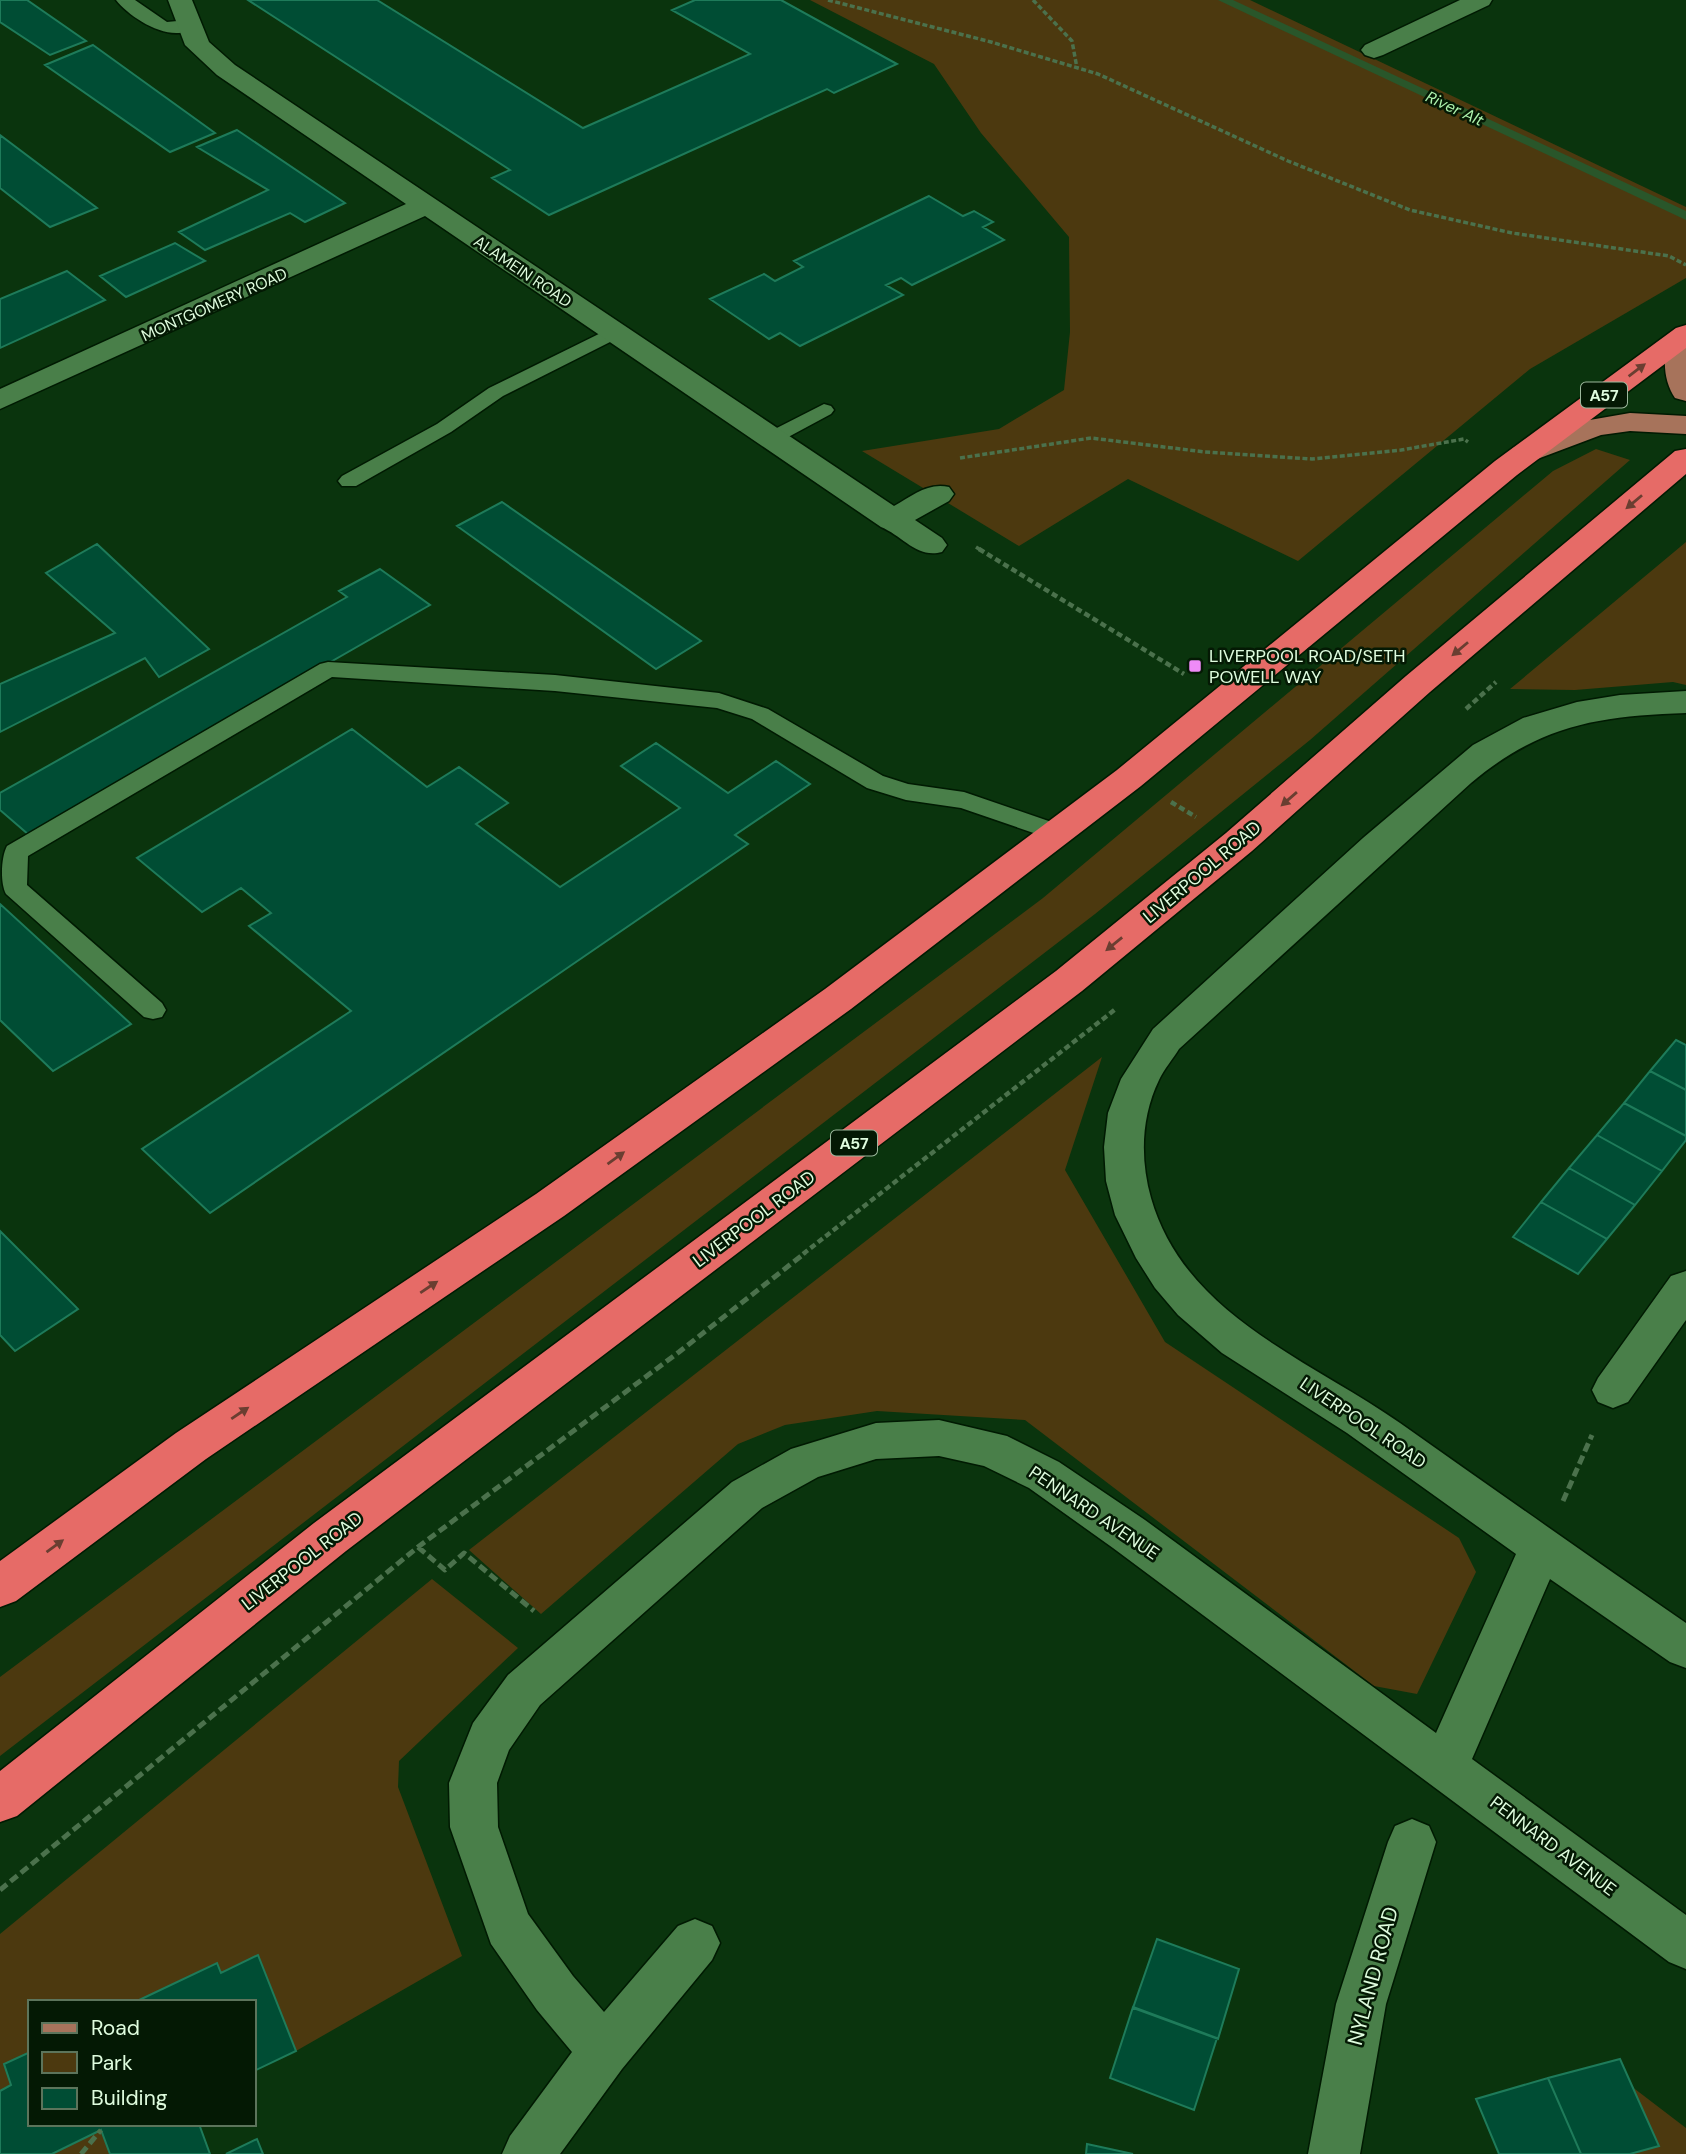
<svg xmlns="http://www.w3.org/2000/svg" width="1686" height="2154" viewBox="0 0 1686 2154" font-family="'DM Sans',sans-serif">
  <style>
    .green { fill: #4c390f }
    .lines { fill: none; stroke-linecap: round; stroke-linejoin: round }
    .stream { fill: #29562a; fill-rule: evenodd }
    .building { fill: #004d34; stroke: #1e7b5a; stroke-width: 2 }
    .lane-casing { stroke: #001a02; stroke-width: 3 }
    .street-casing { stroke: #001a02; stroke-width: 3 }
    .primary-casing { stroke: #001a02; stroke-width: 3 }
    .highway-casing { stroke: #001a02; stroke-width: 3 }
    .path-far2 { stroke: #4b714c; stroke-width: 3.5; stroke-dasharray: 5 2.5; stroke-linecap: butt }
    .path-far1 { stroke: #4b714c; stroke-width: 4.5; stroke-dasharray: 6 3.5; stroke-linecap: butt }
    .path { stroke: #4b714c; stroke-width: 5; stroke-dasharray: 9 4.5; stroke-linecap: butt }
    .lane { fill: #497f49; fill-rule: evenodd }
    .street { fill: #497f49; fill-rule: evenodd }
    .primary { fill: #a7735b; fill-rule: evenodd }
    .highway { fill: #e66b67; fill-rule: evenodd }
    .oneway { fill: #6a3e31 }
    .poi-dot { fill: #ef8bf7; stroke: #041904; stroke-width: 2.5 }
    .labels { text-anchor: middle; stroke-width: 5; stroke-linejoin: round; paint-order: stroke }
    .far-water-label { font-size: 16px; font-style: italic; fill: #aef3ad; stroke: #041904 }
    .far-street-label { font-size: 16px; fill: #dffcde; stroke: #041904 }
    .shield { fill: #041904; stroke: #9db89d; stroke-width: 2 }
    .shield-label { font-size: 16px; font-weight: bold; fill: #dffcde }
    .poi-label { font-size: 18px; fill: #dffcde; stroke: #041904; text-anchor: start }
    .street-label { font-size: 18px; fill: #dffcde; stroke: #041904 }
    .near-street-label { font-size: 21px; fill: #dffcde; stroke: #041904 }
  </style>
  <rect width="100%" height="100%" fill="#0a340d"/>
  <path class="green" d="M810 0H1250L1686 207V278L1530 369 1298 561 1128 479 1019 546 862 451 999 429 1064 390 1070 332 1069 237 981 133 934 64Z
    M1596 449 1630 460 1310 740 1095 914 0 1756V1677L1043 898 1553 471Z
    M1686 542V685L1673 682 1575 690 1510 689Z
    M1102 1057 1065 1170 1165 1342 1459 1538 1476 1572 1417 1694 1374 1686 1025 1420 877 1411 785 1425 738 1444 541 1614 469 1550Z
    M432 1579 518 1648 399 1761 398 1787 462 1956 296 2051 257 1956 221 1973 216 1963 135 2002H30V2052L4 2064 11 2085 0 2091V1934Z
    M1631 2086 1686 2128V2154H1631L1659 2146Z
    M101 2130 110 2154H52Z"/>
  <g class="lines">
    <path class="stream" d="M1218 0H1233L1686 211V220Z"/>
  </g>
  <path class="building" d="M0 0H27L86 41 50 55 0 22Z
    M248 0H377L583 128 750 54 672 10 695 0H781L897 64 834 93 827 89 549 215 492 178 510 170Z
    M93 45 215 133 170 152 45 65Z
    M237 130 345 203 305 222 290 213 205 250 179 232 268 190 197 147Z
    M0 135 97 208 50 227 0 188Z
    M929 196 963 216 974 211 993 222 983 227 1004 240 912 285 901 278 886 285 903 295 800 346 780 333 769 339 710 299 764 274 775 281 803 267 794 261Z
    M175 243 205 261 126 297 100 276Z
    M67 271 105 300 0 348V299Z
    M502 502 701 641 656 669 457 526Z
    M97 544 209 649 159 677 145 658 0 732V684L115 633 46 573Z
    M380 569 430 605 29 835 0 810V793L347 597 339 591Z
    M352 729 427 787 459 767 508 803 476 824 560 887 680 808 621 766 656 743 728 793 776 761 810 784 735 835 748 844 210 1213 142 1149 351 1011 249 926 271 913 241 888 202 912 137 858Z
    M0 904 131 1024 53 1071 0 1020Z
    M1676 1040 1686 1045V1090L1650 1071Z
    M1650 1071 1686 1090V1136L1624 1103Z
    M1624 1103 1686 1136V1140L1662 1171 1597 1135Z
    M1597 1135 1662 1171 1635 1205 1569 1168Z
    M1569 1168 1635 1205 1607 1239 1541 1202Z
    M1541 1202 1607 1239 1578 1274 1513 1237Z
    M0 1231 78 1309 15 1351 0 1335Z
    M1157 1939 1239 1969 1218 2039 1133 2008Z
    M258 1955 296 2051 254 2071V2002H135L217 1963 221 1973Z
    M1133 2007 1217 2038 1194 2110 1110 2078Z
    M30 2052V2124H199L210 2154H110L101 2130 52 2154H0V2091L11 2085 4 2064Z
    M1620 2059 1659 2146 1630 2154H1581L1548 2078Z
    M1548 2078 1581 2154H1499L1476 2099Z
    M257 2139 263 2154H226Z
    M1087 2144 1133 2154H1086Z"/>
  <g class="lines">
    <g class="lane-casing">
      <path id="lane" d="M116 0H135L167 22 188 20 197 25C175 47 131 19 116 0Z
        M615 326 622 328 625 332 622 336 503 396 451 432 356 486H342L338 481 342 476 437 424 489 388Z
        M824 404 831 406 834 410 831 414 779 442H765L762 438 765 434Z
        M328 662 555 675 719 693 768 709 883 776 908 784 964 792 1066 827 1069 833 1066 839 1057 841 961 808 906 800 867 788 752 719 717 708 555 691 332 677 28 856 27 885 162 1003 166 1010 162 1017 153 1019 144 1017 6 894C0 883 1 857 7 846L320 664Z"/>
    </g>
    <g class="street-casing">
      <path id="street" d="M168 0H192L209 42 235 65 894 506C912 496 928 482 949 487L954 494 949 501 915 520 942 538 947 545 942 552C917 559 903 536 881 527L425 216 0 409V389L406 204 217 75 185 45Z
        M1460 0H1492L1489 5 1383 55 1374 58 1365 55 1361 50 1365 45Z
        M1686 691V713C1598 716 1540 725 1471 783L1179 1049C1173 1059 1164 1069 1159 1080 1141 1117 1140 1159 1151 1198 1184 1315 1310 1360 1400 1423 1495 1490 1590 1557 1686 1623V1668L1670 1662 1550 1579 1472 1759 1686 1915V1969L1669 1962 1113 1548 1029 1488 984 1466 939 1456 876 1459 818 1477 762 1508 540 1705 509 1750 497 1783 498 1827 528 1914 573 1976 604 2012 678 1926 695 1919 712 1926 720 1943 712 1960 622 2069 560 2154H502L510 2136 572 2052 537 2010 491 1944 450 1827 449 1783 473 1723 508 1675 732 1482 791 1449 876 1423 939 1420 1007 1436 1059 1462 1145 1520 1436 1733 1516 1554 1347 1433 1222 1353 1178 1315 1155 1288 1136 1258 1115 1215 1106 1181 1104 1147 1108 1113 1121 1079 1153 1029 1363 838 1473 745 1523 718 1577 702 1620 695Z
        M1686 1271V1320L1628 1402 1613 1408 1598 1402 1592 1390 1598 1378 1671 1276Z
        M1412 1819 1429 1826 1436 1842 1386 2004 1360 2154H1308L1336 2004 1388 1842 1395 1826Z"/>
    </g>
    <g class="primary-casing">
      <path id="primary" d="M1686 327V401L1675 398C1662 379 1661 349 1675 329Z
        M1630 413 1686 416V434L1630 431 1601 435 1524 464 1513 462 1509 455 1513 448 1584 421Z"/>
    </g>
    <g class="highway-casing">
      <path id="highway" d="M1686 325V348L1517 475 1141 786 851 1009 564 1216 206 1459 16 1601 0 1607V1561L176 1433 536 1194 825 989 1117 770 1495 461 1676 328Z
        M1686 449V474L1430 692 1252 851 1082 991 346 1551 17 1816 0 1822V1771L314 1523 1056 971 1226 833 1406 676 1675 451Z"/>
    </g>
    <path class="path-far2" d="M828 0 991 42 1098 74 1288 161 1410 210 1512 233 1669 256 1686 265
      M1033 0 1072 41 1077 68
      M960 458 1091 438 1205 452 1312 459 1401 450 1464 439 1468 442
      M976 547 982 551"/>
    <path class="path-far1" d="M979 549 1184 674
      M1466 709 1496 682
      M1171 802 1196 817
      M803 1254 1117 1008"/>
    <path class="path" d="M1563 1501 1592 1435
      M418 1547 445 1570 464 1553 534 1611
      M0 1890 418 1547 679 1352 805 1253
      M81 2154 101 2130"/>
    <use href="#lane" class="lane"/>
    <use href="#street" class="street"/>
    <use href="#primary" class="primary"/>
    <use href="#highway" class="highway"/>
  </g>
  <defs><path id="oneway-solid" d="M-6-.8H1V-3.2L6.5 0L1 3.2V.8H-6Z" transform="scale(1.75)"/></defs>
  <g class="oneway">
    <use href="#oneway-solid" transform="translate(1637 370) rotate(-37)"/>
    <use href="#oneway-solid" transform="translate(1634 502) rotate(140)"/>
    <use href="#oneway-solid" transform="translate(1460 649) rotate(140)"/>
    <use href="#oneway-solid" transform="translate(1289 799) rotate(139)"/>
    <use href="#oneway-solid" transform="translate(1114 944) rotate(141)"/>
    <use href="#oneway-solid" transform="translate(616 1158) rotate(-36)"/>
    <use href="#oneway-solid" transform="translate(429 1287) rotate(-34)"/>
    <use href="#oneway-solid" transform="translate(240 1413) rotate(-34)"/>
    <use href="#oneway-solid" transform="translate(55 1546) rotate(-36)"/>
  </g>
  <rect class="poi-dot" x="1188" y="659" width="14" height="14" rx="3.5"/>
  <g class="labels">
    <g class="far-water-label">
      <text transform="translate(1455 108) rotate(25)" y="6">River Alt</text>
    </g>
    <g class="far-street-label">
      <text transform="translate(523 271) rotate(34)" y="6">ALAMEIN ROAD</text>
      <text transform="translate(214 304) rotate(-24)" y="6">MONTGOMERY ROAD</text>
    </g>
    <g class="shield">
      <rect x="1581" y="382.5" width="46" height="25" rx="5"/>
      <rect x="831" y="1130.5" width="46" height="25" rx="5"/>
    </g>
    <g class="shield-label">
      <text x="1604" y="401">A57</text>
      <text x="854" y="1149">A57</text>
    </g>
    <g class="poi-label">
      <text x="1209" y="662">LIVERPOOL ROAD/SETH<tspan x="1209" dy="21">POWELL WAY</tspan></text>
    </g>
    <g class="street-label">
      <text transform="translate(1202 872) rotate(-40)" y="6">LIVERPOOL ROAD</text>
      <text transform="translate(754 1219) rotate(-37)" y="6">LIVERPOOL ROAD</text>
      <text transform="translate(1363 1423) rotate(34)" y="6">LIVERPOOL ROAD</text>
      <text transform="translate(1094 1513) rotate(34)" y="6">PENNARD AVENUE</text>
      <text transform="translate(302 1561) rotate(-38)" y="6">LIVERPOOL ROAD</text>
      <text transform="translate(1553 1846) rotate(37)" y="6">PENNARD AVENUE</text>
    </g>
    <g class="near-street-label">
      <text transform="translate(1373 1976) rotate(-75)" y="7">NYLAND ROAD</text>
    </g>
  </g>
  <rect x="28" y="2000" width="228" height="126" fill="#041904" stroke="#5c745b" stroke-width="2"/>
  <rect x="42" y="2023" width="35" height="10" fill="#a7735b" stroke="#5c745b" stroke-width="2"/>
  <text x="91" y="2035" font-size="21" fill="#dffcde">Road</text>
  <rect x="42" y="2052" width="35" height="21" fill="#4c390f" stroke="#5c745b" stroke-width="2"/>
  <text x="91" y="2070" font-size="21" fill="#dffcde">Park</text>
  <rect x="42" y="2088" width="35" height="21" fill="#004d34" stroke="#5c745b" stroke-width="2"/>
  <text x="91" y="2105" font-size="21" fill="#dffcde">Building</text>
</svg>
